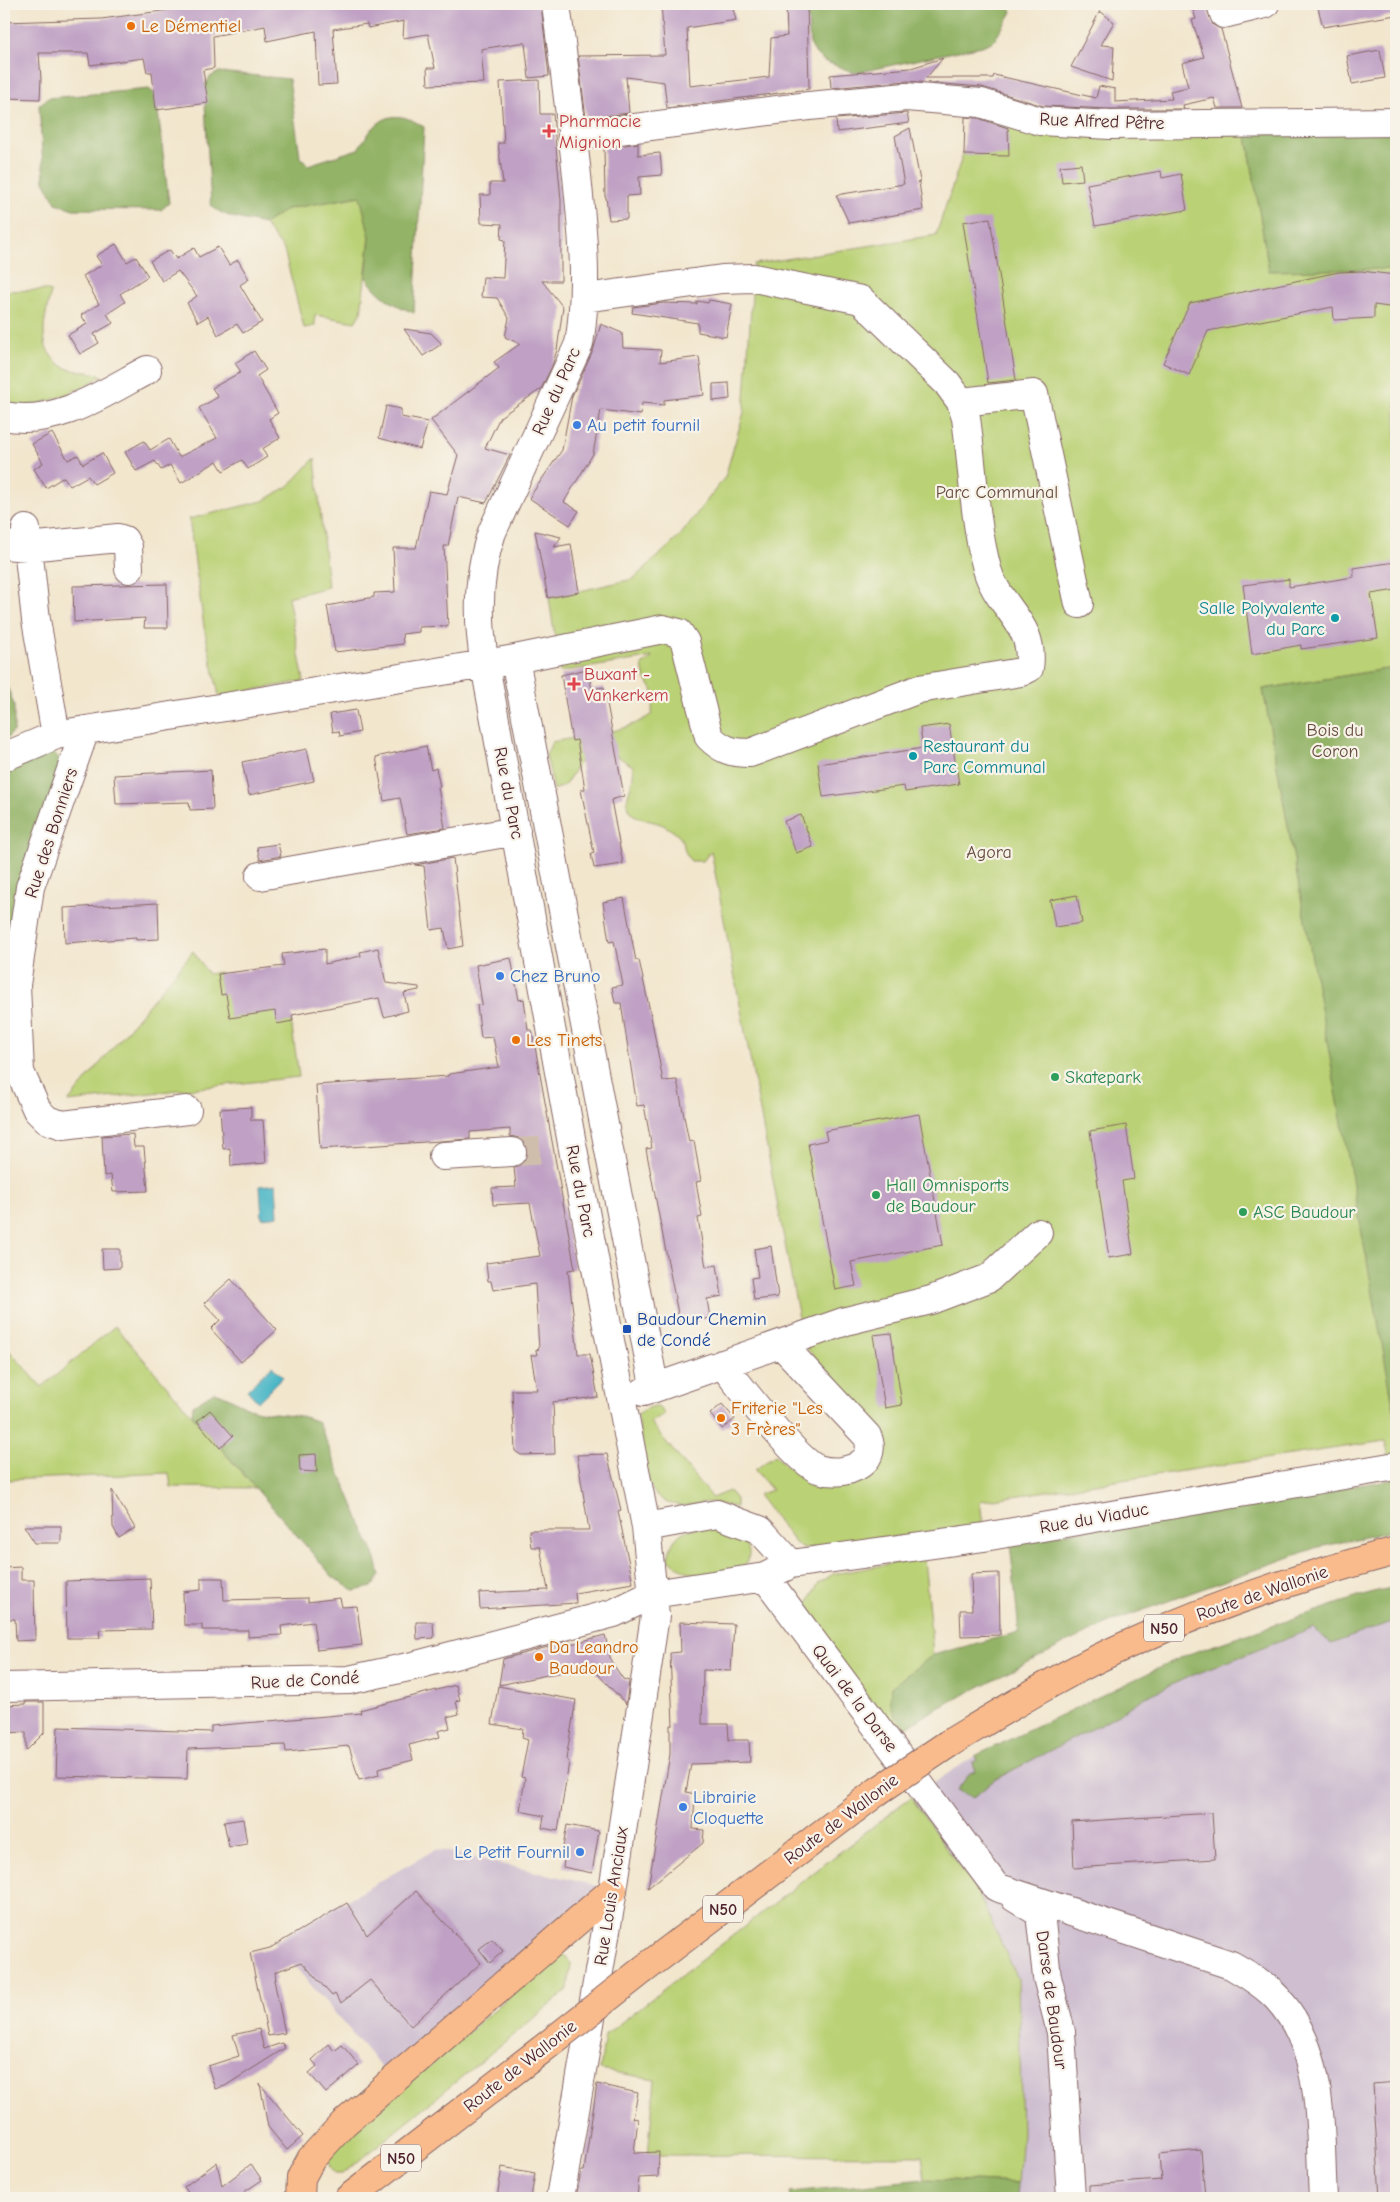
<svg xmlns="http://www.w3.org/2000/svg" width="1400" height="2202" viewBox="0 0 1400 2202" font-family="'Comic Neue',sans-serif">
  <style>
    .industrial { fill: #cebed0 }
    .green { fill: #bad175; stroke: #827850 }
    .forest { fill: #93b366; stroke: #6e6948 }
    .water { fill: #4ab6c6; stroke: #4a6a78 }
    .building { fill: #c0a1c5 }
    .lines { fill: none; stroke-linecap: round; stroke-linejoin: round }
    .minor-tunnel { stroke: #d0bead; stroke-width: 28; stroke-dasharray: 28 14; stroke-linecap: butt }
    .minor-casing { stroke: #856564; stroke-width: 30 }
    .major-casing { stroke: #856564; stroke-width: 30 }
    .minor { stroke: #fff; stroke-width: 28 }
    .major { stroke: #fabb8c; stroke-width: 28 }
    .major-bridge-casing { stroke: #856564; stroke-width: 30; stroke-linecap: butt }
    .major-bridge { stroke: #fabb8c; stroke-width: 28 }
    .food-dot { fill: #e8710a; stroke: #f7f3e8; stroke-width: 2 }
    .health-dot { fill: #e0444e; stroke: #f7f3e8; stroke-width: 2 }
    .shop-dot { fill: #3f7fe0; stroke: #f7f3e8; stroke-width: 2 }
    .culture-dot { fill: #0f9aa8; stroke: #f7f3e8; stroke-width: 2 }
    .leisure-dot { fill: #2e9e5b; stroke: #f7f3e8; stroke-width: 2 }
    .transit-dot { fill: #1a4fb4; stroke: #f7f3e8; stroke-width: 2 }
    .labels { text-anchor: middle; stroke-width: 4.5; stroke-linejoin: round; paint-order: stroke }
    .shield { fill: #f7f3e8; stroke: #7e5f64; stroke-width: 1 }
    .shield-label { font-size: 16px; font-weight: bold; fill: #4a1f2b }
    .food-label { font-size: 18px; fill: #c56008; stroke: #f7f3e8; text-anchor: start }
    .health-label { font-size: 18px; fill: #be3a42; stroke: #f7f3e8; text-anchor: start }
    .street-label { font-size: 18px; fill: #4a1f2b; stroke: #f7f3e8 }
    .shop-label { font-size: 18px; fill: #366cbe; stroke: #f7f3e8; text-anchor: start }
    .park-label { font-size: 18px; fill: #664c3e; stroke: #f7f3e8 }
    .culture-label { font-size: 18px; fill: #0d838f; stroke: #f7f3e8; text-anchor: end }
    .leisure-label { font-size: 18px; fill: #27864d; stroke: #f7f3e8; text-anchor: start }
    .transit-label { font-size: 18px; fill: #164399; stroke: #f7f3e8; text-anchor: start }
  </style>
  <rect width="100%" height="100%" fill="#f7f3e8"/>
  <filter id="ink" filterUnits="userSpaceOnUse"><feTurbulence type="fractalNoise" baseFrequency=".02" numOctaves="2"/><feDisplacementMap in="SourceGraphic" scale="10" xChannelSelector="R" yChannelSelector="G"/><feConvolveMatrix kernelMatrix="1 2 1 2 8 2 1 2 1" color-interpolation-filters="sRGB"/></filter>
  <filter id="wash" filterUnits="userSpaceOnUse"><feTurbulence type="fractalNoise" baseFrequency=".0096" numOctaves="4" result="noise"/><feDisplacementMap in="SourceGraphic" scale="20" xChannelSelector="R" yChannelSelector="G"/><feGaussianBlur stdDeviation="1.12" result="paint"/><feColorMatrix in="noise" values="0 0 0 0 0 0 0 0 0 0 0 0 0 0 0 0 0 1.4 0 .05"/><feComposite in="paint" operator="in"/></filter>
  <g filter="url(#wash)">
    <rect width="100%" height="100%" fill="#f2e6cd"/>
    <path class="industrial" d="M1396 1587V2198H789L790 2192 924 2179 922 2156 648 2155 655 2079 600 2070 605 2035 902 1803 975 1756 1188 1654 1373 1592Z
      M436 1849 607 1888 390 2077 274 1942Z"/>
    <path class="green" d="M979 106 1246 130 1269 270 1396 269V671L1387 669 1263 689 1388 1369 1396 1421V1456L1389 1457 1385 1441 980 1501 983 1526 803 1549 795 1543 758 1495 772 1490 755 1470 775 1455C786 1466 797 1477 812 1482 841 1492 896 1480 883 1440 876 1417 816 1359 797 1338L801 1329 711 851 703 861H691C685 855 685 849 682 841 680 835 670 829 665 826 653 819 628 821 627 803 627 791 635 782 633 766L615 755 579 763 565 785 554 790 546 755 552 742C585 735 625 734 652 714L653 691 644 676 642 665 653 657 560 672 549 598 633 579 679 537 725 477 744 412 754 264 936 235Z
      M361 196 370 237 361 313 355 322 315 315V326L304 328 284 250 264 224 287 209Z
      M47 290 51 292C45 318 34 350 64 367 75 373 91 370 102 376 70 395 45 405 8 408L4 291Z
      M315 458 328 587 288 597 304 681 219 696 204 627 189 519 263 501 289 486Z
      M193 951 208 974 219 972 222 994 286 985 299 1077 68 1102Z
      M115 1326 255 1488 171 1487 169 1473 4 1480V1345L42 1387Z
      M650 1407H658L665 1414 650 1422 712 1498 729 1491 736 1499V1507L707 1502 684 1506 667 1503 655 1494 649 1484 637 1416 643 1410Z
      M717 1525C737 1535 763 1546 740 1571 712 1578 690 1580 668 1558 674 1527 690 1529 717 1525Z
      M924 1558 933 1655 891 1687 896 1717 907 1728 891 1740 805 1609 818 1584 833 1574Z
      M911 1797 979 1895 1018 1979 1022 2133 1018 2183 925 2179 922 2156 648 2155 655 2079 600 2070 605 2035Z
      M562 1951 571 1963 568 1990 370 2152 342 2174H335C327 2166 327 2159 332 2150Z"/>
    <path class="forest" d="M807 4H1009L1012 12 994 41 982 46 855 73 824 61 816 54 810 44Z
      M219 72 289 79 300 156 308 165 358 149C376 120 391 105 424 127L414 313C393 304 379 297 366 277L370 237 360 196 287 209 264 224C248 220 222 218 211 205L204 87 210 77Z
      M149 89 156 95 169 203 161 210 73 209 56 203 44 181 39 105 48 98Z
      M1396 129V269L1269 271 1246 130Z
      M1387 669 1396 671V1421L1263 689Z
      M4 678 14 705V731L4 741Z
      M49 751 59 758 65 770 13 953 4 958V771Z
      M214 1392C227 1395 237 1403 249 1408 271 1416 296 1411 318 1422L376 1559 380 1575 372 1587 354 1591 333 1577 192 1415 193 1405Z
      M1396 1479V1530L1315 1548 1124 1617 1072 1640 934 1710 907 1728C892 1714 889 1708 891 1687L933 1655 1019 1632 1010 1542Z
      M1396 1587V1620L1331 1644 1314 1628 1191 1676 1151 1694 1110 1719 994 1780 973 1798 957 1790 970 1773 975 1771 972 1763 977 1760 975 1756 1188 1654 1373 1592Z
      M925 2179 1018 2183 1017 2198H789L790 2192Z"/>
    <path class="water" d="M276 1184 278 1216 262 1218 260 1186Z
      M272 1366 283 1377 258 1402 247 1390Z"/>
    <g id="blocks">
      <path class="building" d="M215 4H541L549 76 529 78 525 43H519L481 49 484 83 428 85 427 68H435L428 34 403 38 404 21 368 28 367 24 333 29 337 84 318 85 316 31 267 41 265 26 213 36 214 68 203 70 208 103 156 110 152 72H147L144 58 90 65 88 53H39L41 79 40 99 4 98V22L101 19Z
        M661 4H685V7L732 5 736 20 687 28 690 86 769 77 771 38 787 36 786 4H807L809 89 667 108 664 82 626 77 629 113 586 118 578 56 665 55Z
        M1317 4H1396V15L1323 27Z
        M1206 6 1213 25 1221 29 1242 108H1217L1214 98 1183 105 1184 109H1110L1043 106 982 87 907 81 831 88 830 75 911 68 943 58 926 78H993L994 75 1096 98 1099 86 1115 89V102L1172 99 1170 91 1188 87 1182 63 1204 57 1192 20 1196 19 1193 10Z
        M1100 11 1114 22 1101 45 1114 46 1112 81 1071 67Z
        M1380 50 1385 78 1352 84 1347 56Z
        M539 80 540 114H553L561 200V281H542L563 307 557 350 552 366 541 389 500 417 485 448 510 455 486 503 458 497 448 546H444L448 626 419 627V632L402 634 403 644 335 652 327 606 374 597V593L395 592 393 548H416L429 491 447 494 458 455 431 420 499 368 494 362 520 344 505 337 509 318 497 298 481 297 483 277 503 278 505 240 501 239 502 224 481 223 480 195H490V183H503L498 143H504L500 82Z
        M907 113 909 123 837 132 836 119Z
        M965 117 978 118 1008 128 1009 156 964 155Z
        M910 128 920 181 917 182H919L923 210 849 223 836 195 904 184 895 136Z
        M638 143V155L660 153 662 175 639 177 640 195 627 196V219L609 220 606 197H605L604 148Z
        M1081 164 1083 180 1062 182 1060 166Z
        M1161 171 1162 178 1181 174 1187 210 1095 226 1087 184Z
        M990 218 1016 380 988 383 963 222Z
        M116 244 127 262 136 257 148 276 120 294 125 302 107 314 113 323 94 334 99 343 80 354 68 335 87 324 81 315 99 304 83 276 102 265 96 256Z
        M218 247 229 265 238 260 249 279 240 285 262 322 243 333 237 324 218 335 208 316 198 322 187 303 197 296 178 271 162 281 150 261 170 250 176 259 194 248 199 257Z
        M1361 271 1396 275V308L1374 305V318L1334 320 1333 307 1208 331 1189 375 1163 363 1190 303 1339 272Z
        M709 300 732 304 726 337 698 332V323L632 313 633 307 663 303 697 304V301L708 303Z
        M601 324 622 333 623 348 661 350 660 362 699 357 704 395 664 400V405L642 403 641 415 601 410 593 454 564 502 579 511 570 525 529 498 562 450 572 396 593 351Z
        M404 329 431 333 441 343 440 345 423 356Z
        M254 351 266 370 257 376 278 413 269 419 280 438 262 449 267 457 248 469 242 460 223 471 217 461 181 483 170 465 161 470 155 461 136 471 125 452 144 441 150 450 169 439 179 457 217 438 199 408 218 397 212 388 241 372 235 363Z
        M729 383 730 399 713 401V384Z
        M386 406 401 409V417L428 422 420 449 379 438Z
        M52 433 68 460 78 455 83 464 102 453 113 473 94 484 88 476 70 486 64 477 46 488 34 469 43 463 32 444Z
        M535 531 561 537 554 547 571 544 579 592 548 598Z
        M1396 562V590L1371 594 1378 638 1301 649V645L1252 654 1243 585 1289 579V587L1354 577 1353 568Z
        M167 584 168 628H144L145 618 74 622 73 586Z
        M587 669 592 689 604 687 624 796 611 800 623 864 594 868 591 854 594 853 581 790 585 789 577 740 572 741 561 675Z
        M356 710 360 732 340 736 339 731 333 732 330 714Z
        M949 724 959 784 905 792 904 786 823 797 818 764 923 748 920 728Z
        M426 746 431 770 436 768 440 787H438L445 828 407 834 400 798 384 801 376 757Z
        M307 749 314 781 249 795 242 762Z
        M211 770 213 809 190 810 189 802 116 804 114 775Z
        M801 815 813 847 796 853 784 821Z
        M278 844 281 856 260 860 257 847Z
        M453 858 463 946 448 949 444 928 431 930 424 866 415 865Z
        M1077 895 1082 923 1055 927 1050 900Z
        M624 898 636 961 639 960 652 1021 663 1081 677 1080 689 1142 694 1141 701 1181 696 1182 702 1217 698 1218 706 1267 717 1265 722 1296 707 1299 710 1318 680 1324 646 1149 652 1148 644 1105 637 1106 621 1003H615L612 987 623 985 614 941 609 942 603 902Z
        M158 903 159 939 136 940V938L65 943 64 908Z
        M378 948 386 983 419 987V990L404 993 408 1011 384 1017 379 998 292 1015 293 1021 277 1024 275 1011 230 1018 226 994 221 995 218 974 284 966 282 954 325 949V964L361 956 360 952Z
        M511 958 519 1000 524 999 528 1030H532L575 1269 568 1270 578 1354H590L598 1397 553 1402 555 1454 521 1455 515 1451 512 1390H537L531 1355H537L536 1350 539 1349 535 1284 493 1290 491 1281H488L486 1263 540 1256 530 1203 493 1205 492 1188 516 1187 514 1167 521 1165 526 1159 528 1151 525 1143 519 1138 510 1136V1129L470 1132V1139L320 1149 316 1085 448 1076 449 1074 499 1067 493 1037 481 1038 477 1005 482 1004 476 965Z
        M251 1107V1120H263L266 1163 231 1166 230 1148 223 1149 220 1109Z
        M919 1114 943 1245 851 1262 856 1286 835 1290 808 1144 827 1140 825 1131Z
        M1126 1125 1134 1179 1122 1181 1133 1254 1109 1258 1090 1131Z
        M133 1134 134 1147H144L148 1191 113 1192 111 1175 104 1176 102 1136Z
        M771 1246 778 1297 754 1300 751 1278 758 1277 754 1249Z
        M102 1249H120V1268L103 1269Z
        M231 1279 277 1330 241 1362 211 1329 220 1320 204 1303Z
        M891 1333 902 1405 885 1408 873 1335Z
        M722 1404 735 1419 722 1429 710 1414Z
        M210 1410 233 1436 220 1448 197 1421Z
        M316 1454 317 1472 300 1471 299 1455Z
        M607 1454 621 1510 618 1511 633 1583 575 1593 576 1603 480 1609 479 1593 548 1590 540 1547H531L529 1530H589L577 1455Z
        M112 1490 135 1528 119 1538 113 1527Z
        M24 1526H61V1543H35Z
        M21 1567V1580H34L35 1640 16 1641 15 1619H4V1568Z
        M999 1573 1000 1635 961 1636 960 1610H972L971 1574Z
        M150 1578 152 1629 99 1630 100 1638H67L66 1581Z
        M201 1578H223L224 1600 308 1598V1602L340 1598 342 1607 357 1606 362 1645 317 1650 313 1622 281 1626 282 1635 248 1637V1630H202V1625H184L183 1592 201 1590Z
        M416 1622H433L434 1638 417 1639Z
        M680 1622 734 1624 731 1671 703 1670 702 1724H728L729 1740H749L750 1762 691 1764 686 1792 695 1794 693 1829 704 1830 703 1843 648 1888 670 1754V1725H673L670 1653 681 1652Z
        M605 1635 611 1661 623 1679 629 1681 626 1704 590 1666 499 1685 503 1659 570 1641 571 1644Z
        M456 1685 460 1700 456 1701 459 1714 447 1717 450 1728 438 1731 440 1737 409 1745 413 1760 378 1769 379 1775 359 1780 349 1746 286 1752 285 1745 188 1749 187 1779 56 1776 58 1727 211 1732V1726L361 1713 360 1710Z
        M498 1686 576 1700 566 1759 569 1762 558 1831 542 1828 544 1816 520 1811 525 1778 521 1777 528 1740 522 1738 523 1729 492 1724Z
        M25 1702H44V1733L26 1751V1732L4 1733V1705L26 1704Z
        M1212 1813 1215 1859 1074 1868 1072 1822Z
        M243 1819 247 1844 229 1847 224 1822Z
        M567 1825 599 1831 592 1873 563 1867 566 1848 563 1847Z
        M416 1891 481 1963 411 2026 370 1980 341 2003 335 1994 332 1996 302 1962 275 1972 276 1980H274L285 2033 268 2036 250 1953 270 1948 347 1903 367 1935Z
        M492 1939 503 1951 490 1963 479 1949Z
        M259 2029 264 2049 282 2043 285 2048 225 2086 215 2089 208 2066 239 2056 233 2035Z
        M329 2044 334 2051 342 2045 359 2065 326 2093 309 2073 317 2066 312 2060Z
        M1396 2082V2198H1380L1373 2084Z
        M260 2084 303 2136 287 2150 268 2127Z
        M597 2084 638 2093 633 2118 638 2119 634 2153 659 2152 658 2177 639 2178 637 2198H576L581 2171H584Z
        M1201 2150 1205 2198H1089V2185L1161 2180 1159 2154Z
        M217 2162 222 2186 251 2164 262 2180 244 2192 248 2198H192L184 2187Z
        M502 2167 535 2173 531 2198H497Z"/>
    </g>
  </g>
  <g filter="url(#ink)">
    <use href="#blocks" fill-opacity="0" stroke="#856564" stroke-width="1"/>
    <g class="lines">
      <path class="minor-tunnel" d="M512 1152 553 1150"/>
      <g class="minor-casing">
        <path id="minor" d="M556 4C563 58 570 112 576 166 582 226 589 284 579 344L492 532C477 575 477 620 485 665L573 1149 646 1527 655 1616 613 1890 560 2198
          M1221 4 1224 14 1265 4
          M572 136 809 106 906 97 981 103 1040 121 1110 125 1396 122
          M961 402 1034 394 1079 604
          M4 416C56 427 104 393 147 370
          M26 529 36 620 56 735
          M4 545 28 547 118 538 124 540 128 547 129 569
          M515 659 653 1380 659 1386
          M85 730 30 887 16 985 20 1072 37 1110 47 1120 63 1125 187 1110
          M4 757 56 735 515 659 663 629 679 633 685 642 709 737C722 750 732 753 750 753L919 689 1021 672 1029 668C1036 623 998 608 987 569 974 521 973 468 966 418L961 402 947 383 861 300 754 278 722 279 585 298
          M260 876 516 831
          M443 1156 512 1152
          M722 1364C740 1386 796 1461 818 1469 833 1474 854 1472 865 1460 871 1453 871 1444 867 1436L781 1344
          M643 1392 846 1321 931 1300 989 1278 1038 1233
          M646 1527 717 1514 760 1530 791 1564
          M765 1577 996 1887 1231 1965C1247 1974 1264 1984 1277 1998 1326 2051 1319 2132 1323 2198
          M4 1687 349 1680 413 1666 614 1613 653 1594 765 1577 791 1564 984 1537 1396 1466
          M1015 1898 1040 1913 1047 1977 1061 2032 1071 2198"/>
      </g>
      <g class="major-casing">
        <path id="major" d="M948 1744C1008 1708 1067 1671 1131 1643 1217 1604 1306 1575 1396 1551
          M644 1969 878 1791
          M300 2198 301 2178 311 2159 343 2124 613 1890
          M349 2198 540 2051"/>
      </g>
      <use href="#minor" class="minor"/>
      <use href="#major" class="major"/>
      <g class="major-bridge-casing">
        <path id="major-bridge" d="M878 1791 948 1744
          M540 2051 644 1969"/>
      </g>
      <use href="#major-bridge" class="major-bridge"/>
    </g>
  </g>
  <g class="food-dot">
    <circle cx="131" cy="26" r="5"/>
    <circle cx="516" cy="1040" r="5"/>
    <circle cx="721" cy="1418" r="5"/>
    <circle cx="539" cy="1657" r="5"/>
  </g>
  <g class="health-dot">
    <path d="M546.5 123.5h5v5h5v5h-5v5h-5v-5h-5v-5h5z"/>
    <path d="M571.5 676.5h5v5h5v5h-5v5h-5v-5h-5v-5h5z"/>
  </g>
  <g class="shop-dot">
    <circle cx="577" cy="425" r="5"/>
    <circle cx="500" cy="976" r="5"/>
    <circle cx="683" cy="1807" r="5"/>
    <circle cx="580" cy="1852" r="5"/>
  </g>
  <g class="culture-dot">
    <circle cx="1335" cy="618" r="5"/>
    <circle cx="913" cy="756" r="5"/>
  </g>
  <g class="leisure-dot">
    <circle cx="1055" cy="1077" r="5"/>
    <circle cx="876" cy="1195" r="5"/>
    <circle cx="1243" cy="1212" r="5"/>
  </g>
  <rect class="transit-dot" x="622" y="1324" width="10" height="10" rx="2.5"/>
  <g class="labels">
    <g class="shield">
      <rect x="1144" y="1614.5" width="40" height="27" rx="4"/>
      <rect x="703" y="1895.5" width="40" height="27" rx="4"/>
      <rect x="381" y="2144.5" width="40" height="27" rx="4"/>
    </g>
    <g class="shield-label">
      <text x="1164" y="1634">N50</text>
      <text x="723" y="1915">N50</text>
      <text x="401" y="2164">N50</text>
    </g>
    <g class="food-label">
      <text x="141" y="32">Le Démentiel</text>
      <text x="526" y="1046">Les Tinets</text>
      <text x="731" y="1414">Friterie "Les<tspan x="731" dy="21">3 Frères"</tspan></text>
      <text x="549" y="1653">Da Leandro<tspan x="549" dy="21">Baudour</tspan></text>
    </g>
    <g class="health-label">
      <text x="559" y="127">Pharmacie<tspan x="559" dy="21">Mignion</tspan></text>
      <text x="584" y="680">Buxant -<tspan x="584" dy="21">Vankerkem</tspan></text>
    </g>
    <g class="street-label">
      <text transform="translate(1102 121) rotate(2)" y="6">Rue Alfred Pêtre</text>
      <text transform="translate(556 391) rotate(-66)" y="6">Rue du Parc</text>
      <text transform="translate(509 793) rotate(79)" y="6">Rue du Parc</text>
      <text transform="translate(51 833) rotate(-72)" y="6">Rue des Bonniers</text>
      <text transform="translate(581 1191) rotate(79)" y="6">Rue du Parc</text>
      <text transform="translate(1094 1518) rotate(-10)" y="6">Rue du Viaduc</text>
      <text transform="translate(1262 1593) rotate(-19)" y="6">Route de Wallonie</text>
      <text transform="translate(305 1680) rotate(-3)" y="6">Rue de Condé</text>
      <text transform="translate(855 1698) rotate(53)" y="6">Quai de la Darse</text>
      <text transform="translate(841 1819) rotate(-37)" y="6">Route de Wallonie</text>
      <text transform="translate(611 1896) rotate(-81)" y="6">Rue Louis Anciaux</text>
      <text transform="translate(1052 2000) rotate(82)" y="6">Darse de Baudour</text>
      <text transform="translate(520 2066) rotate(-38)" y="6">Route de Wallonie</text>
    </g>
    <g class="shop-label">
      <text x="587" y="431">Au petit fournil</text>
      <text x="510" y="982">Chez Bruno</text>
      <text x="693" y="1803">Librairie<tspan x="693" dy="21">Cloquette</tspan></text>
      <text x="570" y="1858" text-anchor="end">Le Petit Fournil</text>
    </g>
    <g class="park-label">
      <text x="997" y="498">Parc Communal</text>
      <text x="1335" y="736">Bois du<tspan x="1335" dy="21">Coron</tspan></text>
      <text x="989" y="858">Agora</text>
    </g>
    <g class="culture-label">
      <text x="1325" y="614">Salle Polyvalente<tspan x="1325" dy="21">du Parc</tspan></text>
      <text x="923" y="752" text-anchor="start">Restaurant du<tspan x="923" dy="21">Parc Communal</tspan></text>
    </g>
    <g class="leisure-label">
      <text x="1065" y="1083">Skatepark</text>
      <text x="886" y="1191">Hall Omnisports<tspan x="886" dy="21">de Baudour</tspan></text>
      <text x="1253" y="1218">ASC Baudour</text>
    </g>
    <g class="transit-label">
      <text x="637" y="1325">Baudour Chemin<tspan x="637" dy="21">de Condé</tspan></text>
    </g>
  </g>
  <rect width="1400" height="2202" fill="none" stroke="#f7f3e8" stroke-width="20"/>
</svg>
